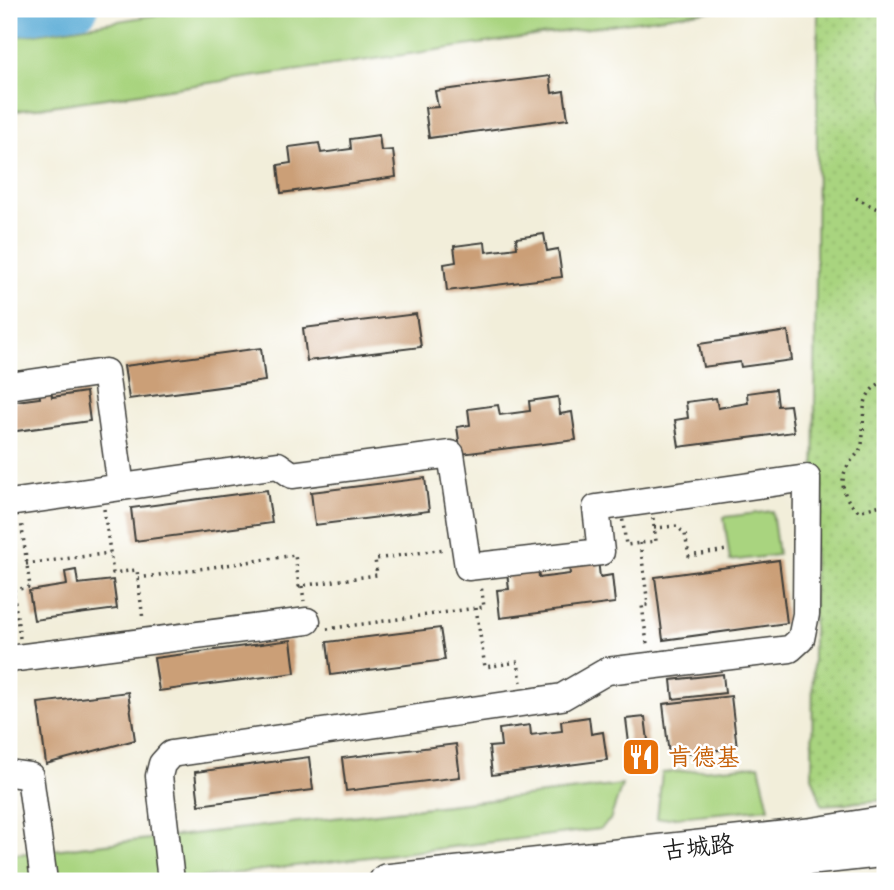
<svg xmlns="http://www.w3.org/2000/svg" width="894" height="890" viewBox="0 0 894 890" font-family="'Balsamiq Sans','LXGW WenKai TC',sans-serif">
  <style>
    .green { fill: #a9d47f; stroke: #62784e; stroke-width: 2 }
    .park { fill: url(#park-dots); stroke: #62784e; stroke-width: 2 }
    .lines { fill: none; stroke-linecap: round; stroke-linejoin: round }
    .river { stroke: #5dadd7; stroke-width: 33 }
    .building { fill: #cb9f77 }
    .minor-casing { stroke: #3c3c38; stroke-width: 29 }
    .major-casing { stroke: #3c3c38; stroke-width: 36 }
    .path { stroke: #3c3c38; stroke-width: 3.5; stroke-dasharray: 2 5; stroke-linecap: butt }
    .minor { stroke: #fff; stroke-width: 26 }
    .major { stroke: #fff; stroke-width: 33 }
    .labels { text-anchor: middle; stroke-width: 5; stroke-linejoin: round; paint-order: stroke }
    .food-label { font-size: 24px; fill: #c56008; stroke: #fff; text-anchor: start }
    .street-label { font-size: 24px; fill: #1c1c1c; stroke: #fff }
  </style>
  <defs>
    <pattern id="park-dots" width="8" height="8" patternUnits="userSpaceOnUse" patternTransform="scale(1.75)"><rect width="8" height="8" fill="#a9d47f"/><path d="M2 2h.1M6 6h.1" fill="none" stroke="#91b56d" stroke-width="1.8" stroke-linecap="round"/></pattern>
  </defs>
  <rect width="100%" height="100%" fill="#fff"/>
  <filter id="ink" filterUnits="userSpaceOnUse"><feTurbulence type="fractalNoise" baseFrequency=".0143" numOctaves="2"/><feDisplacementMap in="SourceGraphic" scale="14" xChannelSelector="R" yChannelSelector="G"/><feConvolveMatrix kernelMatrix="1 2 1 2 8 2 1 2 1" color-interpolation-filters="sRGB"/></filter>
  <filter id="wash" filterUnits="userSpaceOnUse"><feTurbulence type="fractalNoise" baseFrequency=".00686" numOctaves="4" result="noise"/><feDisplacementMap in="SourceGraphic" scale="28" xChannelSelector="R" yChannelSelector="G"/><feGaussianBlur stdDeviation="1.57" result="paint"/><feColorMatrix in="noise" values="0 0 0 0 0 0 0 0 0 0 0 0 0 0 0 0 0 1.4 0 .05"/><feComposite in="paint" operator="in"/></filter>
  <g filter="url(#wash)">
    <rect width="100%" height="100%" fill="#f2eeda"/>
    <path class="green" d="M195 9H720L9 112V38Z
      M772 511 778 555 730 561 724 517Z
      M759 765 769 808 657 819 662 773Z
      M622 785 610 820 600 829 172 881H9V855Z"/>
    <path class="park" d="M818 9H885V800L822 805 812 776Z"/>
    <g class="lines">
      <path class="river" d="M9 21 82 9"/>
    </g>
    <g id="blocks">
      <path class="building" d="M550 76 552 93 564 91 568 119 429 138 425 108 438 107 435 91Z
        M379 135 381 151 393 150 396 177 281 193 278 165 291 163 289 147 319 143 321 153 351 149 350 139Z
        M544 234 547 251 558 249 562 277 447 291 444 264 456 262 454 246 485 242 486 252 517 248 516 238Z
        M416 314 421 347 307 361 303 328Z
        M788 331 792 360 741 367 740 362 703 367 699 344Z
        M261 348 265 381 129 399 124 366Z
        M50 383 52 397 86 392 90 421 9 432V402L40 398 38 384Z
        M776 389 778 406 790 405 794 432 679 447 675 420 688 418 686 402 716 398 718 408 748 403 747 393Z
        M558 397 560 414 572 412 576 440 461 454 457 427 470 425 468 409 498 405 500 415 530 411 529 401Z
        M425 478 429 511 315 525 311 492Z
        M267 490 272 523 135 541 131 508Z
        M598 560 600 577 612 575 615 603 500 618 497 590 509 589 507 572 538 568 539 578 570 574 569 564Z
        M779 560 787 623 663 640 655 577Z
        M76 570 78 584 113 580 117 609 34 620 29 591 67 585 65 572Z
        M440 628 445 660 331 675 327 642Z
        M291 640 295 673 159 691 154 658Z
        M723 674 725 693 673 699 671 680Z
        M128 692 135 740 46 764 38 703Z
        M731 696 737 748 669 755 663 704Z
        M589 717 591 734 603 732 607 760 492 775 489 747 501 746 499 729 530 725 531 735 562 731 561 721Z
        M645 717 651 764 632 767 626 719Z
        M456 744 460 777 346 791 342 758Z
        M309 757 313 790 199 805 195 772Z"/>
    </g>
  </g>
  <g filter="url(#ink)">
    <use href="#blocks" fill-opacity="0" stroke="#3c3c38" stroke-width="2"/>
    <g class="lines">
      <g class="minor-casing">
        <path id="minor" d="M9 386 105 372 121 487
          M9 503 278 465 292 475 451 454 468 567 601 552 596 508 807 478 806 614 801 639 790 649 607 671 562 697 171 754 162 764 159 776 171 881
          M9 659 307 621
          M9 773 30 776 44 881"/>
      </g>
      <g class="major-casing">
        <path id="major" d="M386 881 809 835 885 823
          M606 881 885 850"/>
      </g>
      <path class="path" d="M856 198 885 213
        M885 262 880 280 885 300
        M885 381C856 393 866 420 862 444 860 454 851 459 847 467 838 483 845 502 859 511L885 504
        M104 509 113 573 137 570 143 620
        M652 511 656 541 626 545 622 515Z
        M654 528 677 526 685 534 689 556 727 550
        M640 543 648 605H642L647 644
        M26 564 110 553
        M138 578 295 555 299 586 377 575 375 559 444 549
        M302 586 304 601
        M476 608 485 667 518 662 521 682
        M327 629 484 607 481 585
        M20 638 13 590 30 587 21 521"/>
      <use href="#minor" class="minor"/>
      <use href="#major" class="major"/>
    </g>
  </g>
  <defs>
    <g id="restaurant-square" transform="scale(2.0125)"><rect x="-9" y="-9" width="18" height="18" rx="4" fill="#e8710a" stroke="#fff"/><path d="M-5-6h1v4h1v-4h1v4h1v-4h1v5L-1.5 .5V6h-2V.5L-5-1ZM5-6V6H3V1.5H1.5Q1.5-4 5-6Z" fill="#fff"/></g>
  </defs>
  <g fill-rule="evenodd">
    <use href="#restaurant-square" x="641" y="757"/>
  </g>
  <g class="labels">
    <g class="food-label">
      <text x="668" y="765">肯德基</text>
    </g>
    <g class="street-label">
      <text transform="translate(698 847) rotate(-6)" y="8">古城路</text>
    </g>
  </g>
  <rect width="894" height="890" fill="none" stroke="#fff" stroke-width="35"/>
</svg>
